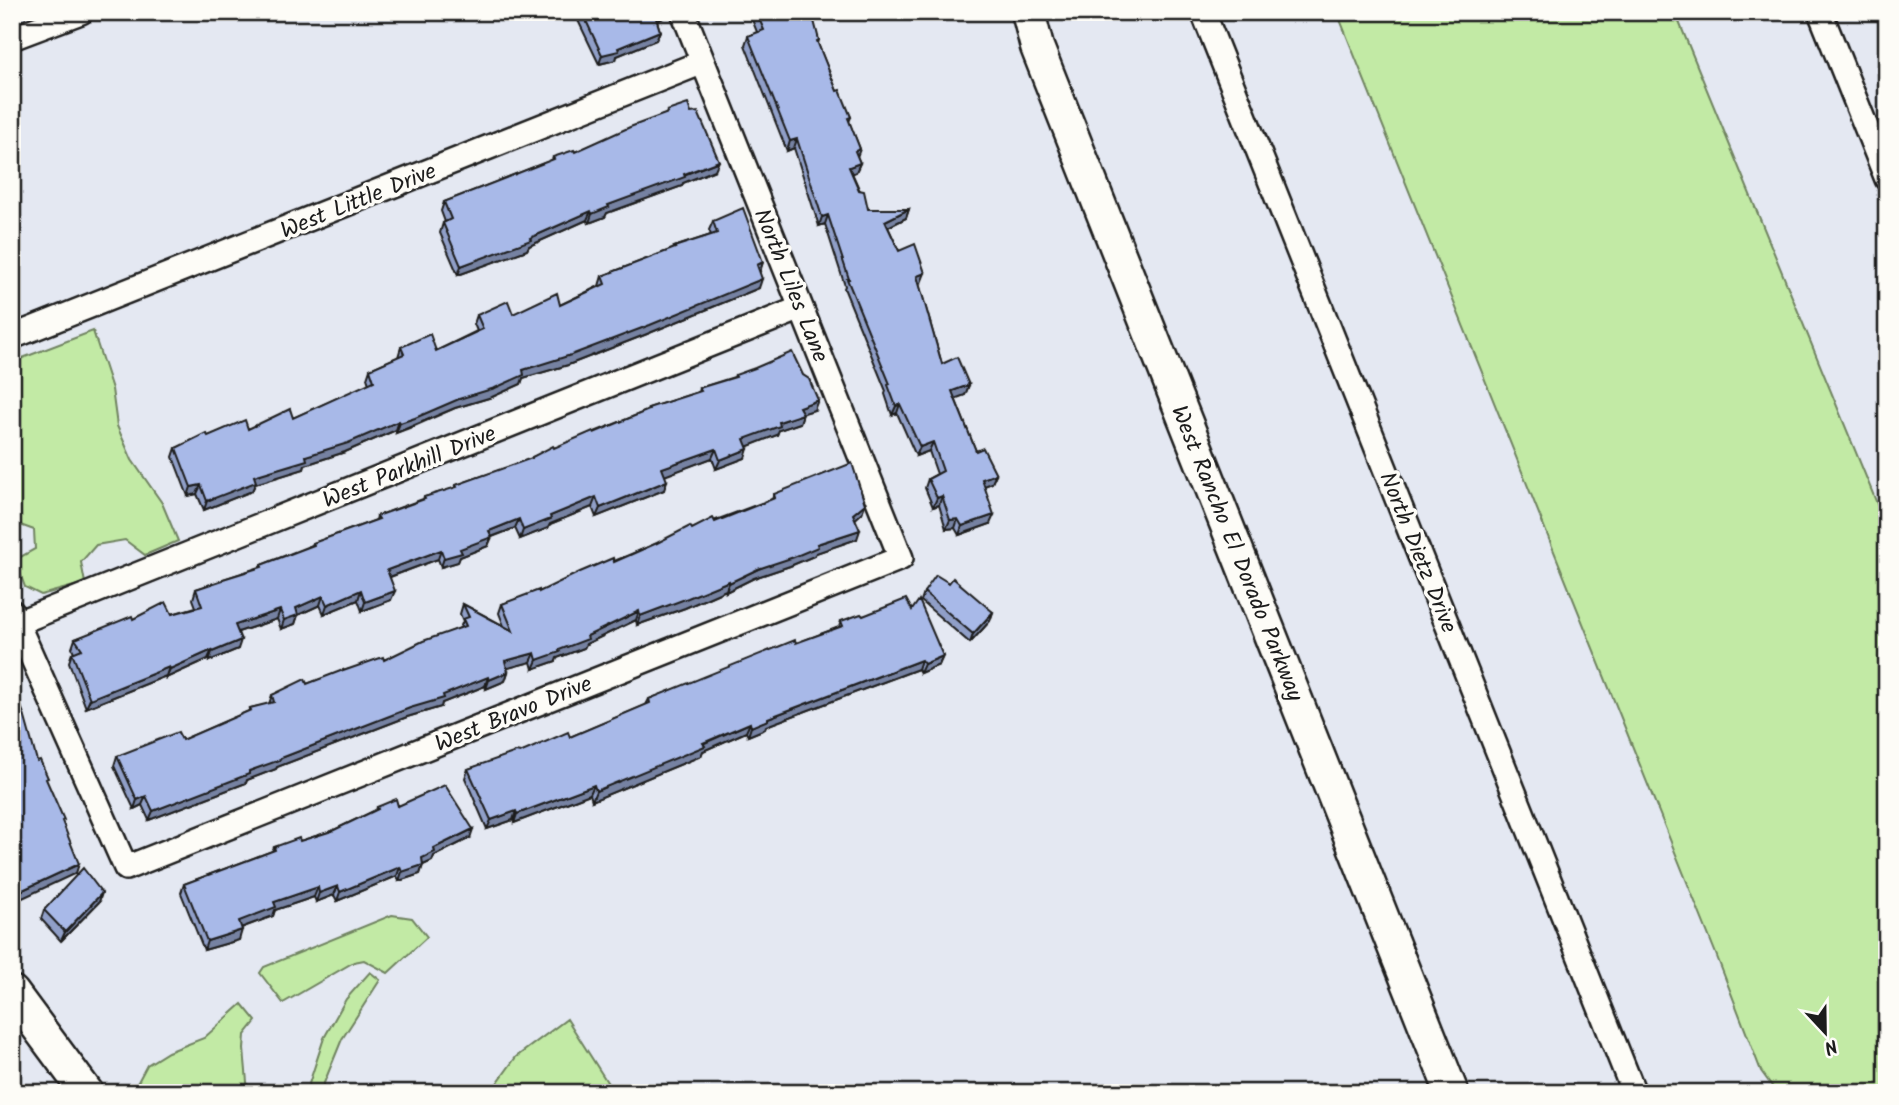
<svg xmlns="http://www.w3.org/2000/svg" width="1899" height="1105" viewBox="0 0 1899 1105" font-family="Kalam,sans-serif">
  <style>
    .green { fill: #c2eaa5; stroke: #6f8360; stroke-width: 2 }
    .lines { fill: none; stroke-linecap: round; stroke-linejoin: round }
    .street-casing { stroke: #1c1c1c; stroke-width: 28 }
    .secondary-casing { stroke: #1c1c1c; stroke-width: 37 }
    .street { stroke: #fdfcf7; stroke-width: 23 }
    .secondary { stroke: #fdfcf7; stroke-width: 32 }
    .wall { fill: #909fc8; stroke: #1c1c1c; stroke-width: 2 }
    .shaded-wall { fill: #7682a2; stroke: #1c1c1c; stroke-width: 2 }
    .building { fill: #a8b9e8; stroke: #1c1c1c; stroke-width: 2 }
    .labels { text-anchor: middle; stroke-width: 7; stroke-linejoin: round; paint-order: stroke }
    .street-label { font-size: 23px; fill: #1c1c1c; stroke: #fdfcf7 }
  </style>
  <rect width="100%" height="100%" fill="#e4e8f2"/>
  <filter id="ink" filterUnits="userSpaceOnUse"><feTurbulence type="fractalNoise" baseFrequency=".0143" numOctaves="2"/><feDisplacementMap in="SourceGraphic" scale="14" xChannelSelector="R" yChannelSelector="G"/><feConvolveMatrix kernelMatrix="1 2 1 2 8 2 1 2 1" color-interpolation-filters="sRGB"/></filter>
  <g filter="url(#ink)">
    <path class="green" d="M1337 12H1675L1887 528V1093H1777L1761 1071 1716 954Z
      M93 331 112 389 117 426 132 460 162 503 178 541 145 555 125 540 96 545 81 562 85 583 41 595 25 587 15 560 35 549 34 530 12 522V362Z
      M392 915 412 918 427 937 388 973 364 960 354 962 283 1003 260 973 264 967Z
      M370 972 380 980 342 1039 320 1093H306L324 1038 346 999Z
      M242 1004 256 1021 245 1035 244 1049 248 1093H132L147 1065 168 1052 204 1038Z
      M567 1019 614 1093H490L516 1057Z"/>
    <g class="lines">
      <g class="street-casing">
        <path id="street" d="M1203 12 1634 1093
          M1820 12 1887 179
          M12 38 81 12
          M12 337 703 62
          M12 612 126 868 901 558 683 12
          M17 623 801 308"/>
      </g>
      <g class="secondary-casing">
        <path id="secondary" d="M1028 12 1037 47 1452 1093
          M12 992 87 1093"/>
      </g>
      <use href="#street" class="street"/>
      <use href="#secondary" class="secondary"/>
    </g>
    <path class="wall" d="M574 12H665L663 18 657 21 660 31 656 40 617 56 616 60 599 64Z
      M749 12H804L819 40 818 44 837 91 851 117 849 122 860 149 857 157 860 163 856 172 852 173 868 209H909L906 218 888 227 899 251 921 283 919 284 942 364 969 385 965 395 955 398 976 451 996 474 992 483 984 486 990 524 959 535 955 528 946 529 939 505 933 507 925 488 928 479 937 474 929 451 916 456 897 413 892 415 885 394 886 391 844 288 845 286 825 224 819 226 794 148 787 151 745 45 748 36 757 32Z
      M667 111 715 170 683 183 682 186 607 213 605 217 589 223 587 220 529 246 527 250 458 275 440 233 443 223 445 222 441 211 444 202 552 160 553 157 575 152 666 114Z
      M713 221 763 262 759 272V288L647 334 568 365 523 378 521 384 492 397 455 408 412 427 396 433V430L345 452 305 465 304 469 255 484 252 491 204 510 197 494 188 496 173 457 176 448 208 436 248 429 293 418 369 384 367 378 370 369 398 357 401 347 436 351 477 331 474 324 477 315 513 314 560 305 599 286 602 276 673 249 674 247 711 235 709 230Z
      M735 375 814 410 803 413 800 423 779 430 777 435 747 446 745 458 716 469 712 458 665 475 664 490 596 517 592 507 550 524 548 528 520 539 515 528 492 537 488 546 460 557 458 562 441 567 438 559 390 577 391 600 362 611 358 600 324 614 320 605 298 615 295 624 281 629 277 619 238 632V649L209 661 208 659 166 678V676L86 708 69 662 72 653 74 652 72 648 75 639 133 619 172 614 196 607 193 599 196 589 222 581 223 579 260 567 261 565 312 545 313 543 376 520 377 516 423 499 424 497 455 488 456 485 531 459 532 457 647 411 648 408 698 392 699 388 734 377Z
      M774 494 865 504 862 513 855 519 857 539 816 553 814 556 790 566 754 578 726 592V590L685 608 637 625 636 620 586 644 584 648 557 658 556 661 533 669 531 662 507 668 508 672 505 681 486 689 485 686 442 703 441 707 407 717 277 767 276 769 247 780 246 783 149 820 142 805 134 809 114 766 117 756 182 740 249 711 250 708 269 704 272 695 307 684 343 671 384 660 460 628 463 621 460 614 463 604 504 626 499 613 502 604 539 592 692 529 772 499Z
      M924 592 993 612 990 621 970 643 921 601Z
      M912 610 943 656 939 665 920 673 918 669 766 726 765 729 748 736 746 732 703 751 701 756 592 801 590 794 514 823 513 820 487 829 465 778 468 769 520 753 570 737 646 705 649 699 839 627 841 621 863 616Z
      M398 806 470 838 434 856 432 861 423 865 420 874 399 881 397 876 337 901 334 895 316 902 314 897 275 910 273 916 241 928 239 940 204 950 181 893 184 884 272 851 274 847 300 841 332 831 376 810 377 807Z
      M99 902 61 941 41 919 44 910Z"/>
    <path class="shaded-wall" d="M660 12H665L663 18 652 24 655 15Z
      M660 31 656 40 617 56 616 60 599 64 602 55Z
      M797 139 794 148 787 151 790 141Z
      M719 161 715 170 683 183 682 186 607 213 605 217 589 223 592 214 608 205Z
      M860 163 856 172 846 176 849 167Z
      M909 209 906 218 882 230 885 221Z
      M591 211 587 220 529 246 527 250 458 275 461 266 530 238Z
      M828 215 825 224 819 226 822 217Z
      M763 262 760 272 753 274 757 265Z
      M925 273 921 283 913 286 917 276Z
      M762 279 759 288 647 334 568 365 523 378 521 384 492 397 455 408 396 433 400 423 523 370Z
      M969 385 965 395 949 401 952 391Z
      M818 400 814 410 795 416 799 407Z
      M900 404 897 413 892 415 896 406Z
      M803 414 800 423 779 430 777 435 741 449 744 439 779 422Z
      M399 421 396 430 345 452 305 465 304 469 255 484 252 491 204 510 207 501 254 476Z
      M933 442 929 451 916 456 920 447Z
      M716 449 712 458 659 478 662 468Z
      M748 449 745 458 716 469 720 460Z
      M996 474 992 483 979 488 982 479Z
      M667 481 664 490 596 517 600 508Z
      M201 485 197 494 188 496 191 487Z
      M942 496 939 505 933 507 937 498Z
      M596 497 592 507 550 524 548 528 520 539 523 530 550 516Z
      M865 504 862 513 850 524 853 514Z
      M994 515 990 524 959 535 962 526Z
      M519 519 515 528 491 537 488 546 460 557 458 562 441 567 444 558 489 531Z
      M958 519 955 528 946 529 950 520Z
      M860 530 857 539 816 553 814 556 790 566 754 578 726 592 729 583 758 569 817 544Z
      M441 550 438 559 384 579 387 570Z
      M729 581 726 590 685 608 637 625 640 616Z
      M361 590 358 600 324 614 327 605Z
      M395 591 391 600 362 611 365 602Z
      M323 596 320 605 298 615 295 624 281 629 284 620 296 608Z
      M280 610 277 619 232 634 235 625Z
      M639 611 636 620 586 644 584 648 557 658 556 661 533 669 537 660Z
      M993 612 990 621 970 643 973 634Z
      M241 640 238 649 209 661 212 652Z
      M212 650 208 659 166 678 170 669Z
      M535 653 531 662 501 670 505 661Z
      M943 656 939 665 920 673 924 664Z
      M921 660 918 669 766 726 765 729 748 736 751 727 768 718Z
      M169 667 166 676 86 708 90 699Z
      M508 672 505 681 486 689 489 680Z
      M488 677 485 686 442 703 441 707 407 717 277 767 276 769 247 780 246 783 149 820 153 811 281 758Z
      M750 723 746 732 703 751 701 756 592 801 596 791Z
      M594 785 590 794 514 823 517 814Z
      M146 796 142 805 134 809 137 800Z
      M516 811 513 820 487 829 491 820Z
      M473 829 470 838 434 856 432 861 423 865 420 874 399 881 402 872 422 858 434 848Z
      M79 864 76 873 12 903 14 894Z
      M400 867 397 876 337 901 340 892Z
      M338 886 334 895 316 902 319 893Z
      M318 887 314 897 275 910 273 916 235 930 239 921 274 902Z
      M102 893 99 902 61 941 65 932Z
      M242 930 239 940 204 950 207 941Z"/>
    <path class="building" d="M582 12H660L655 15 660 31 618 48 619 51 602 55Z
      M756 12H804L805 15 812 13 819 40 817 41 837 91 840 90 851 117 848 118 860 149 855 151 860 163 849 167 859 190 864 191 868 209H909L885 221 899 251 915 244 925 273 917 276 942 364 957 357 969 385 952 391 976 451 983 448 996 474 982 479 994 515 962 526 958 519 950 520 942 496 937 498 928 479 943 471 933 442 920 447 900 404 896 406 888 385 890 384 847 279H849L828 215 822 217 797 139 790 141 748 36 764 30Z
      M688 104 691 113 698 112 719 161 684 174 685 177 608 205 609 207 592 214 591 211 530 238 531 240 461 266 443 223 451 219 444 202 554 159 553 157 574 150 575 152 630 127 668 113 667 111Z
      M743 208 763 262 757 265 762 279 650 325 571 355 523 370 524 375 495 388 459 399 415 418 400 423 399 421 348 443 306 456 307 460 254 476 256 482 207 501 201 485 191 487 176 448 206 433 208 436 245 420 248 429 290 409 293 418 374 381 370 369 404 354 401 347 430 334 436 351 483 329 477 315 508 301 513 314 557 293 560 305 605 284 602 276 675 248 674 247 717 233 713 221Z
      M792 352 803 375 809 379 818 400 799 407 803 414 779 422 780 426 744 439 748 449 720 460 716 449 662 468 667 481 600 508 596 497 550 516 551 519 523 530 519 519 489 531 492 537 460 549 462 553 444 558 441 550 387 570 395 591 365 602 361 590 327 605 323 596 296 608 298 615 284 620 280 610 235 625 241 640 212 652V650L170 669 169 667 90 699 72 653 82 649 75 639 132 616 133 619 166 602 172 614 202 606 196 589 223 580V579L262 567 261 565 314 545 313 543 379 519 377 516 425 499 424 497 457 487 456 485 532 458V457L553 446 554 448 593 431 594 433 649 410 648 408 701 391 699 388 736 377 735 375 755 368Z
      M852 463 865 504 853 514 860 530 817 544 818 547 794 557 758 569 729 583V581L688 598 640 616 639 611 587 636 588 639 559 650 560 652 537 660 535 653 505 661 508 672 489 680 488 677 443 695 444 698 410 708 281 758 280 760 249 771V774L153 811 146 796 137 800 117 756 178 732 182 740 251 710 250 708 274 702 272 695 305 679 307 684 343 670V671L383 657 384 660 423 641 466 626 463 619 469 617 463 604 513 631 502 604 539 590V592L580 572 613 558 614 562 657 543 690 526 692 529 713 518 715 522 775 498 774 494Z
      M936 575 949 583 953 578 993 612 973 634 924 592Z
      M906 599 912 610 919 600 943 656 924 664 921 660 768 718V720L751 727 750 723 703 743 705 746 596 791 594 785 517 814 516 811 491 820 468 769 516 752 520 753 568 732 570 737 650 703 649 699 795 640 796 643 843 626 841 621 861 614 863 616Z
      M12 684 24 714 37 761 40 760 48 778 46 779 64 820 62 821 79 864 14 894 12 890Z
      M445 785 473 829 434 848 435 852 422 858 423 865 402 872 400 867 340 892 338 886 319 893 318 887 274 902 276 907 239 921 242 930 207 941 184 884 275 850 274 847 299 838 300 841 332 831 378 809 377 807 396 799 398 806Z
      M83 868 102 893 65 932 44 910Z"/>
  </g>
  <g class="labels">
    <g class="street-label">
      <text transform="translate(358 200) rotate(-22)" y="8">West Little Drive</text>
      <text transform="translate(792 285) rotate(68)" y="8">North Liles Lane</text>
      <text transform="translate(409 466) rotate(-22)" y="8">West Parkhill Drive</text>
      <text transform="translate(1419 552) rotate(68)" y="8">North Dietz Drive</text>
      <text transform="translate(1238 553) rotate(68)" y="8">West Rancho El Dorado Parkway</text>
      <text transform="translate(513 713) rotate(-22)" y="8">West Bravo Drive</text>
    </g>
  </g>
  <rect width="1899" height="1105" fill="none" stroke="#fdfcf7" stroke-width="42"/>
  <rect x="21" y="21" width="1857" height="1063" fill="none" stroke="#1c1c1c" stroke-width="2.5" filter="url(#ink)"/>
  <g transform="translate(1825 1032) rotate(158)" stroke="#fdfcf7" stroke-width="5" paint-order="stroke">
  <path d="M0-5L12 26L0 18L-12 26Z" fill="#1c1c1c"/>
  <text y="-10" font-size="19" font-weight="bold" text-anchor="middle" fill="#1c1c1c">N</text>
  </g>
</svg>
